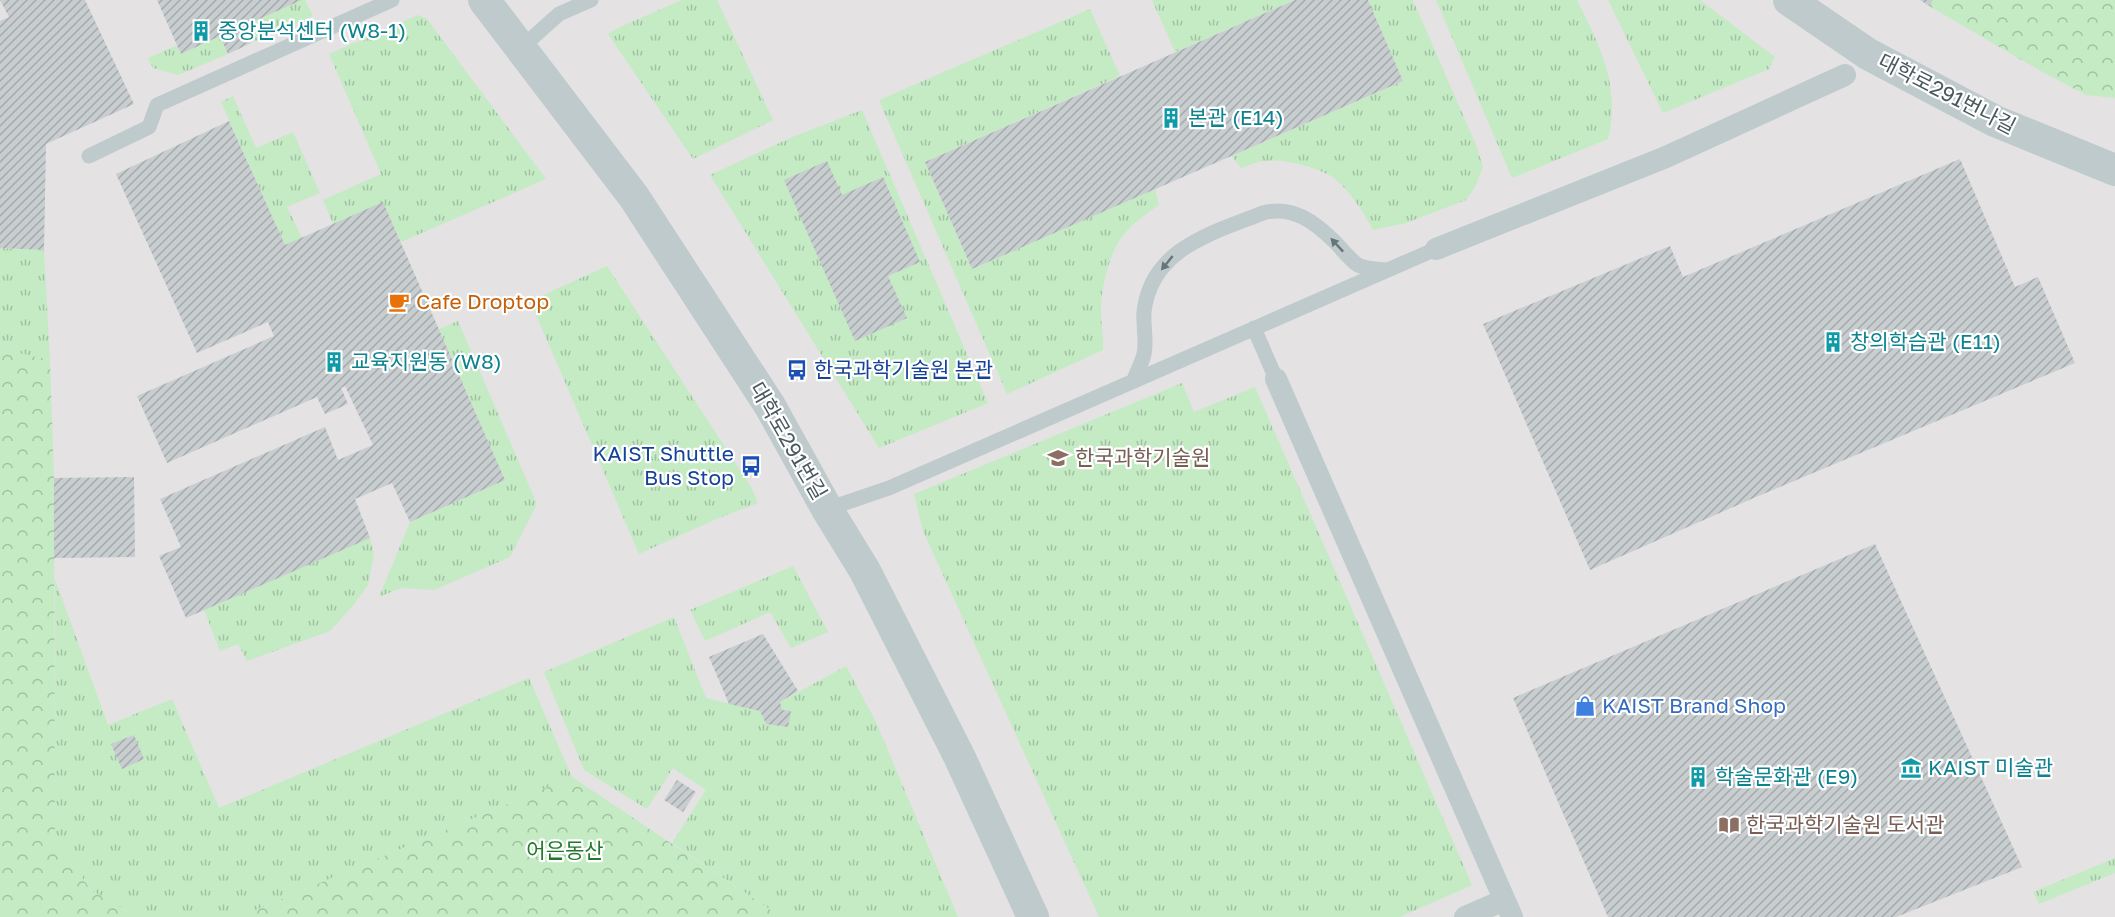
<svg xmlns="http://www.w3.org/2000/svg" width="2115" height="917" viewBox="0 0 2115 917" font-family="'Golos Text','Noto Sans KR',sans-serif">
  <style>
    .education { fill: #e4e2e3 }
    .grass { fill: url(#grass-tufts) }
    .forest { fill: url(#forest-crowns) }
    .building { fill: url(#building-hatch) }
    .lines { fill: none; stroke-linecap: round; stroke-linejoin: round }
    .service { stroke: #becacc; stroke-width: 15 }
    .pedestrian { stroke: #becacc; stroke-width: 22 }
    .minor { stroke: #becacc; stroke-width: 32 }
    .oneway { fill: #677678 }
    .labels { text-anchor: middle; stroke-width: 4.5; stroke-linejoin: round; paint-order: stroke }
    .culture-label { font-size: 21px; fill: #0d838f; stroke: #fff; text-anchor: start }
    .street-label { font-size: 21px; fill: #4a5a5c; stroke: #fff }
    .food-label { font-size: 21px; fill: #c56008; stroke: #fff; text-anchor: start }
    .transit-label { font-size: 21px; fill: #164399; stroke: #fff; text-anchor: start }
    .education-label { font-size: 21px; fill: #785e54; stroke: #fff; text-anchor: start }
    .shop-label { font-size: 21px; fill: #366cbe; stroke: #fff; text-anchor: start }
    .park-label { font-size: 21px; fill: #21782b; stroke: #fff }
  </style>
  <defs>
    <pattern id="grass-tufts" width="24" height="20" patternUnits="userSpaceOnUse" patternTransform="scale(1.5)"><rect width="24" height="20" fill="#c4ebc4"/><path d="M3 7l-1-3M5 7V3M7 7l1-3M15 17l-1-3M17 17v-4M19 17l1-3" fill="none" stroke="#a1c1a2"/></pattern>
    <pattern id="forest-crowns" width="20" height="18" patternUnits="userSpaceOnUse" patternTransform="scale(1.5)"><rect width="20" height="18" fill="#c4ebc4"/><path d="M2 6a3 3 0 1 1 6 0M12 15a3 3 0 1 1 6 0" fill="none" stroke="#a1c1a2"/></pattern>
    <pattern id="building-hatch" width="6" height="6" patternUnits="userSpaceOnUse" patternTransform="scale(1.5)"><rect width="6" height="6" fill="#c8cdcf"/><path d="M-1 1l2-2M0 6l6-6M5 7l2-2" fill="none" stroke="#a4a9ab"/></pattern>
  </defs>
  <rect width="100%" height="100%" fill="#f3f1f1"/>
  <path class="education" d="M0 0H2115V917H0Z"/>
  <path class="grass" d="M302 0H305L313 16 251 43 243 26Z
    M682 0H717L773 120 693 159 608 34 620 27Z
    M1152 0H1295L1175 52Z
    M1368 0H1413L1476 145 1483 167 1475 187 1466 200 1406 223 1373 230C1365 214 1348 189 1334 178 1318 167 1282 158 1263 161 1255 162 1248 166 1241 168L1232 156 1403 81Z
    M1436 0H1577C1600 46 1621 87 1608 139L1512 178Z
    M1608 0H1700L1775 57 1769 69 1663 113Z
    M1090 9 1120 76 925 162 972 269 1155 189 1159 205C1147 213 1135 222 1126 232 1110 248 1100 290 1101 312 1101 326 1104 335 1103 350L1007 394 879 100Z
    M418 15 427 19 546 179 401 242 383 203 333 224 323 200 381 174 329 54Z
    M220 36 228 54 178 75 153 68 148 58 177 45 181 54Z
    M233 96 256 148 293 132 320 193 287 207 302 238 285 245 221 102Z
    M862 110 988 403 879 448 710 175 790 138Z
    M0 248 44 250 50 360 0 349Z
    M607 266 751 487 758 503 714 520 639 554 530 301Z
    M458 321 537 504 510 557 434 590 401 588 379 597 410 522 505 480 439 329Z
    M1182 383 1194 412 1255 387 1472 885 1400 917H1099L923 531 914 494Z
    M370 538 374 554 368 585 352 607 330 631 247 661 238 644 220 651 204 610Z
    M793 566 828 632 791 648 770 612 705 641 690 610Z
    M55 579 108 725 172 699 219 808 529 678 572 777 239 917H138L92 891 55 842Z
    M674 617 706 698 760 711 766 724 787 727 790 711 782 710 780 702 846 666 876 722 958 917H781L672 843 706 790 673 768 647 809 584 770 544 672Z
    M2115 858V873L2039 904 2033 892Z"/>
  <path class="forest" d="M1933 0H2115V98L2086 95 2037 69 1929 6Z
    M0 349 50 360 54 478 55 842 92 891 138 917H0Z
    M572 777 781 917H239Z"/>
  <path class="building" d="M0 0H85L134 104 46 144 44 250 0 248V21L9 17Z
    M157 0H302L243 26 251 43 228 54 220 36 181 54Z
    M1295 0H1368L1403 81 972 269 925 162Z
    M1920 0H1933L1929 6Z
    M229 121 285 245 383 202 505 480 410 522 392 483 355 499 370 538 186 618 159 556 181 547 160 499 325 427 338 460 373 445 345 386 341 388 348 404 325 414 317 397 167 463 137 396 274 336 268 322 197 353 116 174Z
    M1960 159 2015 287 2038 277 2075 363 1756 497 1590 570 1483 324 1670 246 1683 277Z
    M827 161 842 195 883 177 920 262 888 276 907 318 855 341 784 180Z
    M134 477 135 557 54 558V478Z
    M1875 544 2022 867 1896 917H1608L1513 698Z
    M763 634 798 691 780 702 782 710 791 711 788 727 766 724 760 711 729 704 709 657Z
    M134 735 144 759 122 769 111 744Z
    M677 780 696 792 683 812 664 800Z"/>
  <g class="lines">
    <path class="service" d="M521 48 559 14 591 0
      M89 156 149 127 157 105 392 0
      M1254 328 1276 379
      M1134 380C1137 371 1142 363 1144 354 1147 341 1143 326 1144 312 1151 248 1213 233 1263 213 1292 205 1315 222 1335 242 1342 249 1349 259 1358 265 1365 269 1378 269 1386 270
      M827 509 889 488 1436 249"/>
    <path class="pedestrian" d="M1436 249 1666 157 1845 75
      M1276 379 1512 917
      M1465 917 1504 900"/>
    <path class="minor" d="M484 0 634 197 770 406 827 509 865 571 960 758 1033 917
      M1789 0 1868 54 1995 121 2115 170"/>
  </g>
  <defs><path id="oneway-solid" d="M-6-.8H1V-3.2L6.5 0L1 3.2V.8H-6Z" transform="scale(1.5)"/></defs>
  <g class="oneway">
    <use href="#oneway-solid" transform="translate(1337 245) rotate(-133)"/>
    <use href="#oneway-solid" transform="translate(1167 263) rotate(129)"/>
  </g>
  <defs>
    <g id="building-bare" transform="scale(1.62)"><path d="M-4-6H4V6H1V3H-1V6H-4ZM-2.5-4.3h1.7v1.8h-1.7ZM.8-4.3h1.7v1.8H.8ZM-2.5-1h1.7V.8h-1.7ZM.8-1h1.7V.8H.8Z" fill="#0f9aa8" stroke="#fff" stroke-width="2.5" paint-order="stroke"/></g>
    <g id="cafe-bare" transform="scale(1.62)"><path d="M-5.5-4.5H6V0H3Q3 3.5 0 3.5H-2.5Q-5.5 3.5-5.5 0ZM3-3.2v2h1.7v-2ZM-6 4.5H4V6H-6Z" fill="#e8710a" stroke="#fff" stroke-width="2.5" paint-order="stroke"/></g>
    <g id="bus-bare" transform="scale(1.62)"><path d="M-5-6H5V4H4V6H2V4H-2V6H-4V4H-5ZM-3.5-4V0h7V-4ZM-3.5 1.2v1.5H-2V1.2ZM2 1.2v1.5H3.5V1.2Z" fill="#1a4fb4" stroke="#fff" stroke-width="2.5" paint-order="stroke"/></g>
    <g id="university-bare" transform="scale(1.62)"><path d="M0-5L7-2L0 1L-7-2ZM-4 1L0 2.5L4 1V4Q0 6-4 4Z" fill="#8d6e63" stroke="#fff" stroke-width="2.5" paint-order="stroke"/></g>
    <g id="shop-bare" transform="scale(1.62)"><path d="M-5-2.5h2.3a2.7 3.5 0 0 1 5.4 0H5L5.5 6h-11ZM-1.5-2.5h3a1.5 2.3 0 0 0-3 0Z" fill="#3f7fe0" stroke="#fff" stroke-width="2.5" paint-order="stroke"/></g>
    <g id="museum-bare" transform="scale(1.62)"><path d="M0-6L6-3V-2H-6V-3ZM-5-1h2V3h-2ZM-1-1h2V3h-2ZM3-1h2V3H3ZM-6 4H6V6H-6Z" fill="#0f9aa8" stroke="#fff" stroke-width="2.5" paint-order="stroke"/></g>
    <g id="library-bare" transform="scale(1.62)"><path d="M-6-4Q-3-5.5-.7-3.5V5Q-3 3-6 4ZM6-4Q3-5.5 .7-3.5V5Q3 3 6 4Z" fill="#8d6e63" stroke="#fff" stroke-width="2.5" paint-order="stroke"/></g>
  </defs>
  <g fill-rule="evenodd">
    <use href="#building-bare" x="201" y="31"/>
    <use href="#building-bare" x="1171" y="118"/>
    <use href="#cafe-bare" x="399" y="302"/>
    <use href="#building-bare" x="1833" y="342"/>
    <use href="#building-bare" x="334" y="362"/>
    <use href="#bus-bare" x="797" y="370"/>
    <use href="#university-bare" x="1058" y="458"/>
    <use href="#bus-bare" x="751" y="466"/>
    <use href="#shop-bare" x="1585" y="706"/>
    <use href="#museum-bare" x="1911" y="768"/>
    <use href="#building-bare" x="1698" y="777"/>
    <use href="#library-bare" x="1729" y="825"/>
  </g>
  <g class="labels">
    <g class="culture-label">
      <text x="218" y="38">중앙분석센터 (W8-1)</text>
      <text x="1188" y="125">본관 (E14)</text>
      <text x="1850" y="349">창의학습관 (E11)</text>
      <text x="351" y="369">교육지원동 (W8)</text>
      <text x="1928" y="775">KAIST 미술관</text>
      <text x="1715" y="784">학술문화관 (E9)</text>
    </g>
    <g class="street-label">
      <text transform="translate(1947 94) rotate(27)" y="7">대학로291번나길</text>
      <text transform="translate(788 441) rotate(60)" y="7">대학로291번길</text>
    </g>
    <g class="food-label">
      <text x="416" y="309">Cafe Droptop</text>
    </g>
    <g class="transit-label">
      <text x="814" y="377">한국과학기술원 본관</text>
      <text x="734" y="461" text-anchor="end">KAIST Shuttle<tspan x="734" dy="24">Bus Stop</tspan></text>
    </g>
    <g class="education-label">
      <text x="1075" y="465">한국과학기술원</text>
      <text x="1746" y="832">한국과학기술원 도서관</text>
    </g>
    <g class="shop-label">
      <text x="1602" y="713">KAIST Brand Shop</text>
    </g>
    <g class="park-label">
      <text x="565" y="858">어은동산</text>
    </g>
  </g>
</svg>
